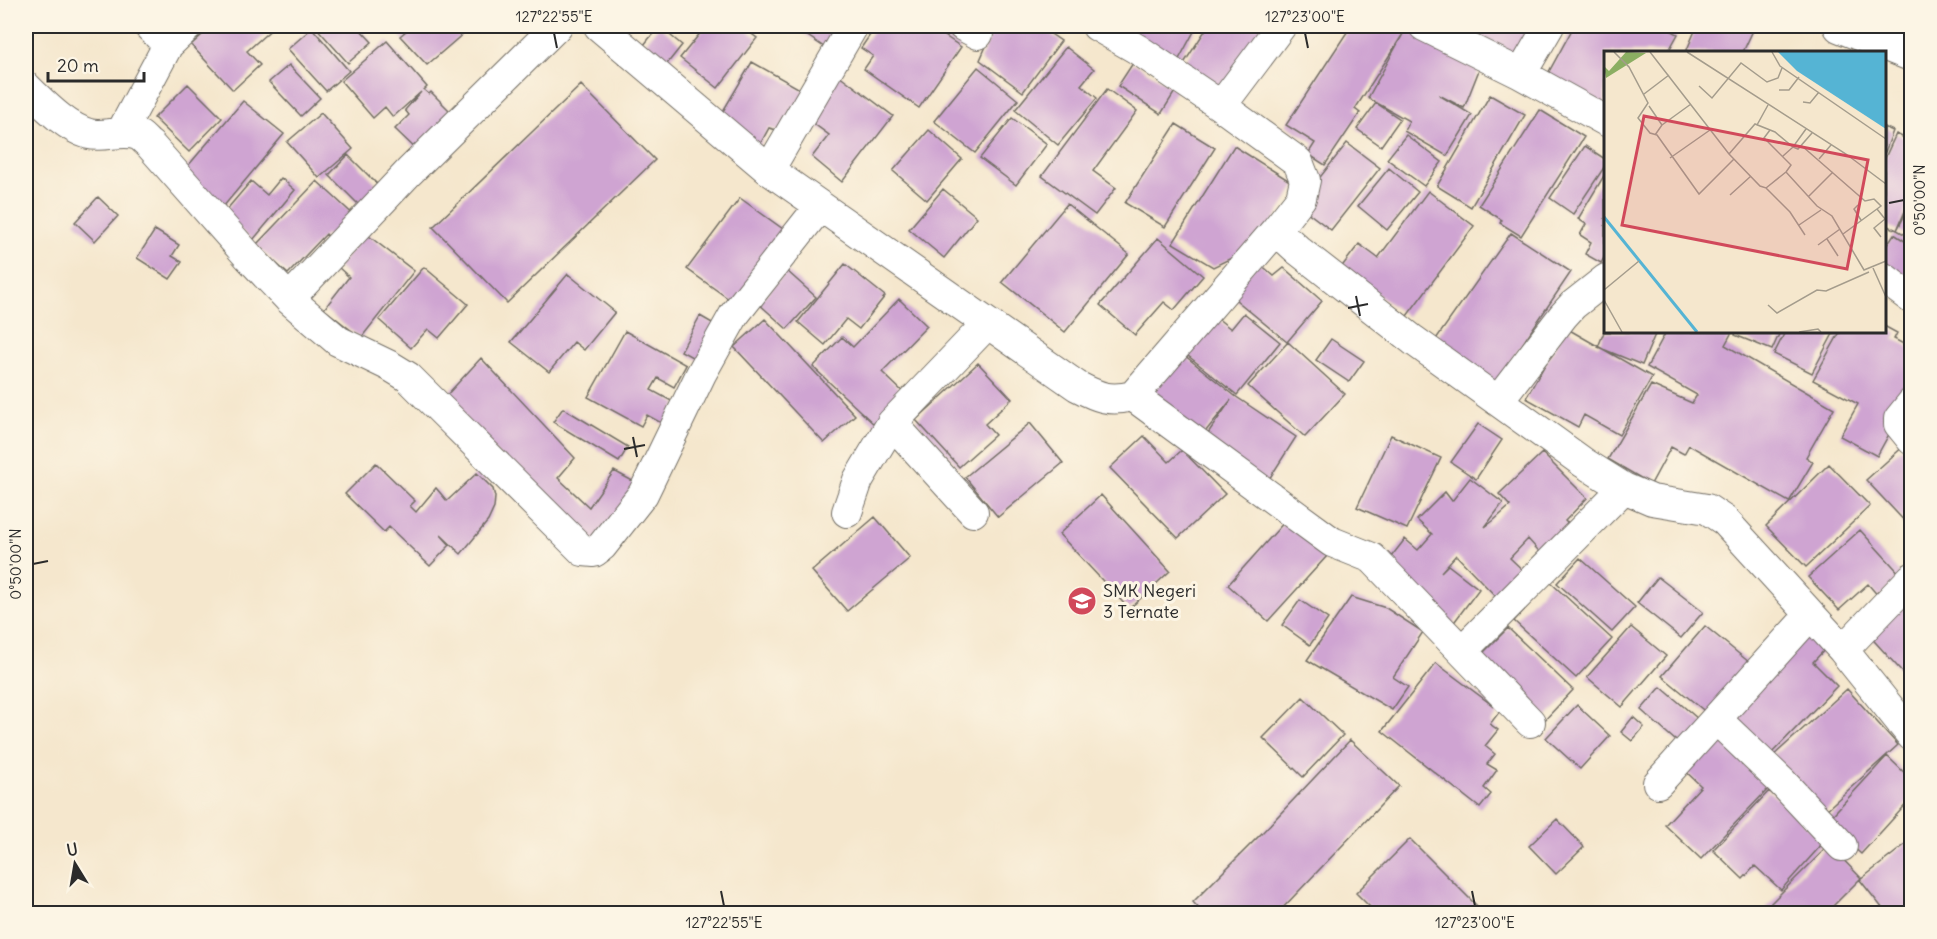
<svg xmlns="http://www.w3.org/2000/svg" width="1937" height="939" viewBox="0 0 1937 939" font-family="Delius,sans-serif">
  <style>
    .building { fill: #cfa4d2 }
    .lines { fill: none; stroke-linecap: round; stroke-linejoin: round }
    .minor-casing { stroke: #726d64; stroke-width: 32 }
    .trunk-casing { stroke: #726d64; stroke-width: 35 }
    .minor { stroke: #fff; stroke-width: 30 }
    .trunk { stroke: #fff; stroke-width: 33 }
    .ticks { fill: none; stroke: #2b2b2b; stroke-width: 2 }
    .labels { text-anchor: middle; stroke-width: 6; stroke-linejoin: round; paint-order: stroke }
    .poi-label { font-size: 18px; fill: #2b2b2b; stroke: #fcf5e5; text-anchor: start }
    .inset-river { fill: none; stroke: #55b4d4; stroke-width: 3 }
    .inset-road { fill: none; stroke: #a49c8c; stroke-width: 1.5 }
    .view { fill: #d1495b; fill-opacity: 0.15; stroke: #d1495b; stroke-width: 3 }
    .inset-edge { fill: none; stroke: #2b2b2b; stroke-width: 3 }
    .neatline { fill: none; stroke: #2b2b2b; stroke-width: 2 }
    .ticks-label { font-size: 15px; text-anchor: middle; fill: #2b2b2b }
  </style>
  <rect width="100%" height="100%" fill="#fcf5e5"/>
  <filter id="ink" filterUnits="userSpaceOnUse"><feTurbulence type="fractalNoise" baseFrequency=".0167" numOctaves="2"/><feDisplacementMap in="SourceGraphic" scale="12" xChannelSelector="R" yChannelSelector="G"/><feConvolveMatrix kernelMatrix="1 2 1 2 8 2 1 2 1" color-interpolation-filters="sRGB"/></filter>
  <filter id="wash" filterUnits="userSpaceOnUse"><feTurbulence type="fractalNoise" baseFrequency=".008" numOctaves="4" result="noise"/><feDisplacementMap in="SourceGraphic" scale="24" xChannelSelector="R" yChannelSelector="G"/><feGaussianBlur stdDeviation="1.35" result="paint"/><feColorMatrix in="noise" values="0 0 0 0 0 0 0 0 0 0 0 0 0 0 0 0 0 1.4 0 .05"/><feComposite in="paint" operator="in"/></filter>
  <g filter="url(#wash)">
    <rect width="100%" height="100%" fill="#f5e7cd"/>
    <g id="blocks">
      <path class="building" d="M212 26H275L247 51 260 65 233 90 191 45Z
        M315 26H357L372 42 348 63Z
        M412 26H472L427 65 400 36Z
        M659 26 682 45 659 74 636 55Z
        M706 26H741L757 38 718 88 680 58Z
        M793 26H839L824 47Z
        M876 26H882L895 34 901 26H930L961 47 919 108 864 69 873 56 861 48Z
        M995 26H1039L1061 41 1023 92 980 60Z
        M1109 26H1197L1178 61Z
        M1208 26H1267L1221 97 1179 71Z
        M1351 26H1408L1481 65 1464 108 1439 95 1472 115 1447 156 1404 131 1409 121 1368 98 1403 34 1355 109 1360 113 1325 165 1308 154 1315 143 1286 125Z
        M1484 26H1538L1517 64 1475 41Z
        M1574 26H1663L1678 34 1668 52H1605V110L1545 79Z
        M1697 26H1755L1743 52H1686Z
        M312 28 349 71 326 91 288 49Z
        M387 41 427 87 424 90 429 94 431 92 458 119 422 155 395 129 409 115 405 110 421 92 393 117 385 107 373 118 341 81Z
        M1066 47 1094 69 1081 85 1097 98 1058 145 1015 110Z
        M752 62 807 93 784 132 769 128 758 148 716 123Z
        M1133 63 1176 90 1161 114 1118 86Z
        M289 65 320 98 301 116 269 82Z
        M978 67 1018 100 975 153 934 121Z
        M839 75 893 116 842 182 812 157 829 135 806 118Z
        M188 84 222 118 189 152 154 118Z
        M581 85 655 160 507 303 433 227Z
        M1107 89 1137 111 1093 171 1116 188 1095 215 1042 176Z
        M1490 95 1525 115 1471 207 1437 186Z
        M243 101 284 134 223 207 182 173Z
        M1376 103 1400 119 1381 146 1357 129Z
        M1540 110 1584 137 1521 236 1500 223 1502 220 1479 205Z
        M321 113 353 149 319 178 287 142Z
        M1012 118 1047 144 1016 185 980 158Z
        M1176 124 1215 148 1165 227 1125 203Z
        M1884 127 1893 131 1885 152H1884Z
        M929 130 962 159 927 200 893 171Z
        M1896 134 1911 141V197L1897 230 1884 224V160Z
        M1406 135 1442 162 1424 186 1387 159Z
        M1347 143 1380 168 1331 230 1298 205Z
        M1234 146 1296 185 1258 245 1213 267 1173 243Z
        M1585 146 1605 159V166L1573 214 1550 198Z
        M348 155 381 188 362 208 329 175Z
        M1389 168 1418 192 1387 230 1358 206Z
        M1605 174V256L1601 263 1585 254 1591 242 1580 235 1586 224 1578 219Z
        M281 178 295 190 253 240 222 215 251 181 267 195Z
        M317 181 360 221 337 245 326 234 288 274 256 245Z
        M943 189 977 217 944 258 909 229Z
        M1428 191 1474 226 1407 316 1361 282 1337 273 1359 244 1378 258Z
        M98 197 118 216 95 241 75 222Z
        M740 198 783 229 740 307 687 269Z
        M1067 204 1129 254 1065 332 1002 282Z
        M1911 204V238L1897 230Z
        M155 230 179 245 172 256 182 262 170 279 137 258Z
        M365 233 414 271 361 338 324 309 349 277 338 267Z
        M1511 233 1571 272 1496 383 1436 339Z
        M1894 234 1911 245V291L1884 274V249Z
        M1158 238 1203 276 1174 310 1164 302 1135 335 1100 305Z
        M1258 262 1274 276 1284 268 1322 301 1287 342 1230 295Z
        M845 264 885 296 859 329 846 319 825 345 798 322Z
        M424 267 468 304 439 338 428 329 411 348 379 320Z
        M787 271 816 297 787 329 758 303Z
        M568 274 615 312 584 350 574 342 549 372 511 342Z
        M899 299 927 326 882 372 906 395 876 426 813 367 842 337 853 347Z
        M1244 313 1280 342 1237 395 1187 355 1217 318 1231 329Z
        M700 316 721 328 701 362 681 351Z
        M765 319 855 415 824 443 734 347Z
        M1884 326 1897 333 1894 339 1911 348V394L1877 456 1840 436 1858 404 1813 380 1840 332H1884Z
        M1566 328 1652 377 1619 435 1584 415 1578 427 1526 398Z
        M625 331 686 365 674 387 658 378 651 390 677 404 665 425 647 415 641 426 588 397Z
        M1604 332H1656L1642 365 1598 347Z
        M1666 332H1732L1725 345 1834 408 1806 457 1813 462 1789 502 1689 445 1684 454 1671 447 1651 484 1608 459 1651 385 1692 403 1697 395 1647 367Z
        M1736 332H1780L1772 350 1735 335Z
        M1785 332H1834L1812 373 1774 354Z
        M1331 339 1364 361 1349 382 1316 360Z
        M1288 342 1345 394 1305 437 1248 386Z
        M1184 355 1235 396 1296 437 1266 484 1201 443 1231 400 1201 437 1150 396Z
        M481 358 575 458 558 478 589 507 614 471 642 486 607 539 579 542 445 397Z
        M978 363 1012 399 985 424 995 435 959 467 916 420Z
        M563 408 628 447 619 462 553 422Z
        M1030 423 1063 463 998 517 965 477Z
        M1478 424 1502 440 1476 479 1451 462Z
        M1391 435 1441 458 1407 529 1357 507Z
        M1144 436 1169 462 1182 450 1225 494 1178 538 1110 468Z
        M1906 444 1911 450V528L1866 480Z
        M1542 453 1587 498 1565 521 1575 531 1546 559 1528 539 1510 558 1530 577 1503 604 1456 555 1441 572 1448 565 1479 589 1449 629 1387 562 1405 539 1418 550 1432 534 1417 520 1445 492 1452 501 1470 478 1503 503 1485 527 1493 521 1510 506 1499 494Z
        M376 463 415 501 410 506 416 512 436 488 447 501 477 473 493 489 495 497 494 508 488 521 461 554 441 535 450 545 430 566 389 527 384 532 345 494Z
        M1829 464 1870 506 1806 567 1766 526Z
        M1101 495 1170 571 1129 609 1059 534Z
        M875 517 910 558 847 611 812 571Z
        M1286 520 1327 556 1268 621 1228 585Z
        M1860 530 1902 576 1879 597 1868 584 1839 610 1808 577Z
        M1580 558 1635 607 1612 632 1557 583Z
        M1658 577 1703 612 1681 638 1637 603Z
        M1550 582 1612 639 1576 678 1514 621Z
        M1911 591V671L1906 676 1866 632Z
        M1351 597 1386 608 1423 632 1393 677 1408 687 1392 710 1307 660Z
        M1300 600 1328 619 1310 645 1282 625Z
        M1705 626 1755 667 1713 718 1662 676Z
        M1631 627 1666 656 1622 707 1587 677Z
        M1508 628 1573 690 1542 723 1476 660Z
        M1809 628 1828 646 1813 662 1837 686 1767 758 1725 715Z
        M1436 663 1500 711 1490 724 1498 730 1485 746 1495 754 1487 764 1497 770 1484 788 1491 794 1480 808 1382 731Z
        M1661 687 1705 725 1684 748 1641 710Z
        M1847 689 1898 745 1824 812 1773 756Z
        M1303 697 1343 735 1303 777 1263 738Z
        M1577 705 1610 736 1580 769 1546 738Z
        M1633 717 1644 727 1632 741 1621 732Z
        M1714 731 1768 789 1701 859 1665 825 1701 786 1680 766Z
        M1350 740 1399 786 1277 914H1204L1193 902 1261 834Z
        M1887 756 1911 779V799L1861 854 1826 822Z
        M1769 791 1824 842 1781 890 1755 866 1743 879 1713 850Z
        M1557 819 1584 847 1556 874 1529 846Z
        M1410 839 1485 914H1377L1356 893Z
        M1911 840V914H1887L1860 880Z
        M1829 845 1861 878 1825 914H1772L1766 908Z"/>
    </g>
  </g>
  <g filter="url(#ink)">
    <use href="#blocks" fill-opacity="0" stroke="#726d64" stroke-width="1.5"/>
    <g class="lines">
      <g class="minor-casing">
        <path id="minor" d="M599 26 769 170 1077 386C1098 397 1109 402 1133 396L1276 230 1299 251 1413 340 1584 463 1624 488 1652 500 1707 509 1725 521 1843 650 1912 736
          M963 26 978 34
          M1097 26 1137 49 1221 106 1298 162 1305 180 1301 198 1276 230
          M1424 26 1521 74 1606 121
          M168 45 188 26
          M1521 74 1549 26
          M26 87C43 103 65 127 89 134 105 138 125 128 140 136 143 138 147 143 150 145L249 257 289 299 338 341 390 366 408 377 583 551 594 552 602 546 643 494 701 374 734 315 820 206
          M1221 106 1281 26
          M121 133 168 45 149 26
          M769 170 853 26
          M1884 278 1912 299
          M289 299 409 172 557 26
          M1133 396 1332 542 1372 558 1530 722
          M1498 401 1563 316 1573 305 1606 279
          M1912 403 1899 419V424L1912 440
          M892 423 973 512
          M847 512 858 480 892 423 987 324
          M1843 650 1912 578
          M1462 651 1624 488
          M1716 719 1782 782 1842 846
          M1658 783 1810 615"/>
      </g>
      <g class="trunk-casing">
        <path id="trunk" d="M1840 26 1912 55"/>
      </g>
      <use href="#minor" class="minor"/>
      <use href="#trunk" class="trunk"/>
    </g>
  </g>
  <path class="ticks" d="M554 33 557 48M1305 33 1308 48M1889 203 1904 200M1356 296 1360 316M1348 308 1368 304M633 437 637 457M624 449 645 445M33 564 48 561M721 891 724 906M1472 891 1475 906"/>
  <defs>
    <g id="school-disc" transform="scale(1.5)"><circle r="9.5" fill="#d1495b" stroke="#fcf5e5"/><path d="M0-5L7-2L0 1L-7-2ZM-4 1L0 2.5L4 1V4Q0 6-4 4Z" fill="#fff"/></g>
  </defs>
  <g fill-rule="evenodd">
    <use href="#school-disc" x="1082" y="601"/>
  </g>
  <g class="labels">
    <g class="poi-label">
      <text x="1103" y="597">SMK Negeri<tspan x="1103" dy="21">3 Ternate</tspan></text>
    </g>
  </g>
  <g transform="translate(1604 51)">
    <rect width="282" height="282" fill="#f5e7cd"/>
    <path d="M22 1 42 2 2 27 0 15 5 20Z" fill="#8bae62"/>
    <path d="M174 1H282V78L193 20Z" fill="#55b4d4"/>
    <path class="inset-river" d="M0 166 93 281"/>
    <path class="inset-road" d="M10 1 25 16 44 52 34 67 46 82 53 84 95 143 130 108M46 1 125 103 156 135 162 137 182 121 213 155 228 165 260 219 282 210M83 1 242 103 282 133M168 1 176 15 282 88M95 35 108 47 137 12 163 31 174 27 178 17M175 39H185L195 26M40 43 65 24M199 51 206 52 215 41M45 55 58 74 51 84M58 74 87 53M153 74 164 54M166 79 160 87 187 114 182 121M198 95 261 150 270 148 277 155 239 183M125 103 151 73 171 81 189 96 202 78M179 105 189 96 194 98 208 82M66 107 106 79M215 108 227 94M162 137 186 161 201 184M126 144 147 125M204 146 229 121M254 154 250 158 257 169M273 158 281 168 270 177 277 186M195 174 217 159M223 188 234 205M214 194 236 178M269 217 282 246M0 239 35 210M0 249 18 281M164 254 173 262 213 239 222 240 265 221M195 281 214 278 217 281"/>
    <path class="view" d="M40 65 264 109 243 218 18 174Z"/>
    <rect width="282" height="282" class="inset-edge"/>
  </g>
  <rect width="1937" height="939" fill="none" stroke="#fcf5e5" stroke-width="66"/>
  <g transform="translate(75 864) rotate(349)" stroke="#fcf5e5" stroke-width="4.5" paint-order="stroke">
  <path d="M0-4.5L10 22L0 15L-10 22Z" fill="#2b2b2b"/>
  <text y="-9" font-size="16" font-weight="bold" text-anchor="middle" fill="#2b2b2b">U</text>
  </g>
  <path d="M48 72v9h96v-9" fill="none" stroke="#2b2b2b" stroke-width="3"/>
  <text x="57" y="72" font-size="18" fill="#2b2b2b" stroke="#fcf5e5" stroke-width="4.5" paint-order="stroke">20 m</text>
  <rect x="33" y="33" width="1871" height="873" class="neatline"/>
  <g class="ticks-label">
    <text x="554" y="22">127°22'55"E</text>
    <text x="1305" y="22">127°23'00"E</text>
    <text transform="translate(1920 200) rotate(-90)" y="5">0°50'00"N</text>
    <text transform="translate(16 564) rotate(-90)" y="5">0°50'00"N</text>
    <text x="724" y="928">127°22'55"E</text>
    <text x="1475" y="928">127°23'00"E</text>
  </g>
</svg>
